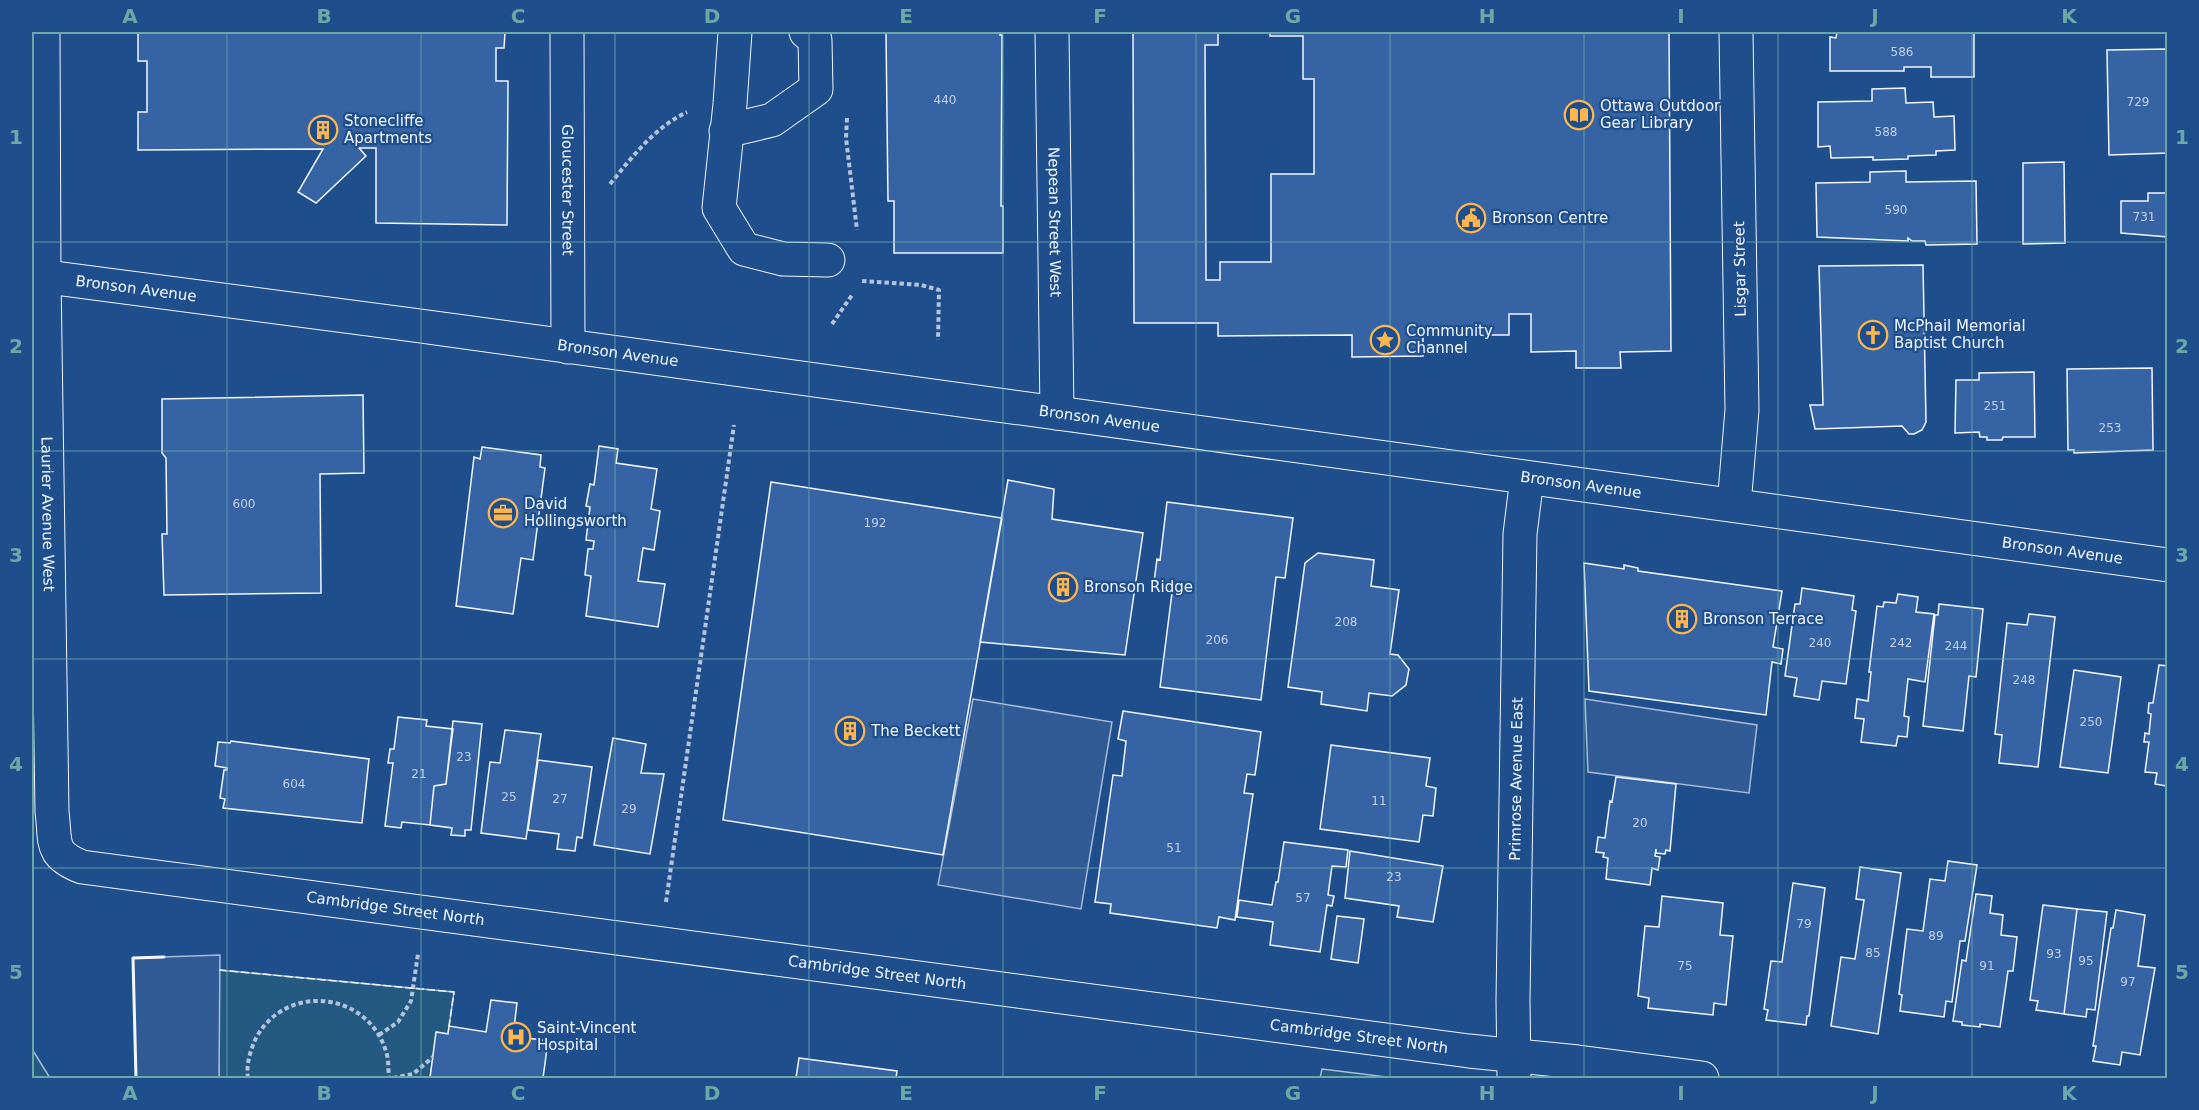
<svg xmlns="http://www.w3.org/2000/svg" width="2199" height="1110" viewBox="0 0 2199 1110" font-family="'DejaVu Sans',sans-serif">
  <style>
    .green { fill: #245a82; stroke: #a8bbd7; stroke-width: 1.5 }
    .parking { fill: #305b95; stroke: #a8bbd7; stroke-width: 1.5 }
    .building { fill: #3563a3; stroke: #f2f6ff; stroke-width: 1.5 }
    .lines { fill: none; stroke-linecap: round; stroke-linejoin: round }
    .minor-casing { stroke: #f2f6ff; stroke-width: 35 }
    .major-casing { stroke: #f2f6ff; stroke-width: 35 }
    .path { stroke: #b3c4dc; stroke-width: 4; stroke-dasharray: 4.5 3; stroke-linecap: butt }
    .minor { stroke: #1f4e8c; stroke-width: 33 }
    .major { stroke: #1f4e8c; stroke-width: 33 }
    .fence { stroke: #f2f6ff; stroke-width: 1.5; stroke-dasharray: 8 3; stroke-linecap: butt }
    .wall { stroke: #f2f6ff; stroke-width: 3 }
    .grid { fill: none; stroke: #6aa9a8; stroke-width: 1.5; stroke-opacity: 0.55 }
    .labels { text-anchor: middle; stroke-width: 4.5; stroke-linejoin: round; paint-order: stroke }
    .number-label { font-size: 12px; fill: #c3d1e8 }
    .poi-label { font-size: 15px; fill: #f2f6ff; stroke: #1f4e8c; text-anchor: start }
    .street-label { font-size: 15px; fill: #f2f6ff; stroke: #1f4e8c }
    .neatline { fill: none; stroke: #6aa9a8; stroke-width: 2 }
    .grid-label { font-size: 20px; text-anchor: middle; font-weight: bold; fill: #6aa9a8 }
  </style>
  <rect width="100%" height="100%" fill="#1f4e8c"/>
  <path class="green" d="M219 970 454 992 448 1034 437 1032 430 1078H219Z
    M32 1049 50 1078H32Z
    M1322 1069 1395 1078H1320Z"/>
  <path class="parking" d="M973 699 1112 722 1081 909 938 885Z
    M1585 699 1757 725 1749 793 1588 772Z
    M220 955 219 1078H136L133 958Z"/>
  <path class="building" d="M138 32H505L504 48H496V81H508L507 225 376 223V148H359L366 156 316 203 298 192 323 149 138 150V112H147V61H138Z
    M886 32H1000V35H1002L1001 206H1003V253H894V201H888Z
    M1133 32H1218V45H1205L1206 280H1220V262H1271V174H1314V79H1303V36H1270V32H1669L1671 351 1620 352 1621 368H1576V351L1531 352V314H1509V335H1423V356L1352 357V335L1218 336V323H1134Z
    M1837 32H1974V77H1931V67H1904V71H1830V37L1836 38Z
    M2168 49V153L2109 155 2107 50Z
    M1905 88 1906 103 1933 102 1934 117 1954 116 1955 150 1936 151V155L1908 156V159L1873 160V157L1831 158 1830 146 1818 147V102L1872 101V89Z
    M2064 162 2065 243 2023 244V163Z
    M1906 171V182L1976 181 1977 244 1926 245 1925 241H1912L1908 238V241L1817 237 1816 183 1870 182V172Z
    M2148 193H2168V237L2121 233V201H2148Z
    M1923 265 1926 422 1922 430 1914 434H1909L1902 426 1815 429 1810 405H1823L1819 266Z
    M2152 368 2153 450 2074 453V450H2068L2067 369Z
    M2034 372 2035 437H2003L2002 440H1987V437H1980L1979 432 1955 433 1956 380H1979V373Z
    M363 395 364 473 320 474 321 593 164 595 162 534H167L166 458 162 453V399Z
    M599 446 618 449 616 463 657 469 651 509 660 511 654 550 643 548 638 581 665 584 658 627 586 616 591 576 585 575 588 549H593L594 541 586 540 590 507 586 506 590 484 594 485Z
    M482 447 541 455 540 467 545 468 533 560 521 558 513 614 456 606 474 457 480 459Z
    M1008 480 1054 489 1052 519 1143 533 1125 655 980 642Z
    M771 482 1002 518 943 855 723 820Z
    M1167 502 1293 518 1285 578 1276 577 1261 700 1160 687 1172 593 1153 590 1157 559 1160 560Z
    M1318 553 1374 560 1371 586 1399 590 1390 654 1398 655 1409 669 1406 685 1392 696 1369 693 1367 711 1321 704 1322 692 1288 687 1305 563Z
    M1584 563 1624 569V565L1638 568V571L1782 591 1773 647 1783 649 1781 664 1772 662 1766 715 1589 691Z
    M1802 588 1854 596 1852 610 1856 611 1846 684 1822 681 1819 700 1794 696 1797 678 1785 676 1795 604H1800Z
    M1898 594 1918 597 1916 612 1934 614 1925 682 1908 679 1904 716 1909 717 1907 737 1898 736 1896 746 1861 742 1864 719 1855 718 1857 699 1868 701 1871 672H1869L1877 606 1883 607 1884 602 1896 603Z
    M1939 604 1983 609 1976 677 1969 676 1963 731 1923 726 1935 615H1938Z
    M2029 614 2055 617 2038 767 1999 763 2002 735 1995 734 2007 623 2027 625Z
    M2159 665 2168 666V777L2166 786 2155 784 2157 773 2145 772 2149 742H2144L2145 733 2149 734 2151 714 2148 713 2149 703H2153Z
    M2074 670 2121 677 2108 773 2060 767Z
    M1123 711 1261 732 1255 775 1247 774 1244 793 1253 794 1235 920 1219 917 1217 928 1110 913 1111 904 1095 902 1113 775 1122 776 1126 741 1118 739Z
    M398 717 427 720 426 726 453 729 446 784 434 786 430 825 402 822 401 828 385 826 393 763H388L390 749H394Z
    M453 721 482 724 471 830H465V836L451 835 452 828 430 825 434 786 446 784Z
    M505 730 541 734 526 839 481 833 490 762 500 763Z
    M613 738 646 744 641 773 664 774 650 854 594 845Z
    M231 741 369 759 362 823 223 808 225 799 220 798 224 770H227V768L215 766 218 742 230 743Z
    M1331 745 1430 758 1426 786 1436 788 1433 816 1423 815 1419 842 1320 829Z
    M538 760 592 767 582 838 577 837 575 851 557 849 559 834 528 830Z
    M1616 777 1676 784 1670 851 1666 850 1665 854 1656 853V849L1655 856 1660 857 1658 870 1652 868 1650 885 1606 879 1608 858 1603 857 1604 853 1596 852 1598 837 1605 838 1610 801 1612 802Z
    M1284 842 1348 850 1346 867 1332 866 1328 895 1334 896 1332 906 1327 905 1320 952 1270 945 1273 922 1237 917 1239 900 1272 905 1276 882H1278Z
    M1350 851 1443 866 1433 922 1397 917 1399 906 1345 898Z
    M1948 861 1977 865 1965 941H1960L1952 1002 1946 1001 1944 1017 1900 1011 1902 995 1899 994 1907 929 1923 931 1930 879 1945 881Z
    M1860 867 1901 873 1878 1034 1831 1026 1841 957 1855 959 1864 900 1856 899Z
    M1793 883 1825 888 1809 1016H1807L1806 1025 1766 1020 1768 1010 1764 1009 1771 961 1782 962Z
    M1976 894 1992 896 1990 913 2003 915 2001 935 2017 937 2013 971H2008L2000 1027 1980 1024V1027L1962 1025V1022L1953 1021 1962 960 1966 961Z
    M1662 896 1723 903 1720 935 1733 936 1726 1005 1714 1003 1713 1015 1648 1008 1649 998 1638 996 1645 926 1659 927Z
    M2043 905 2077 909 2064 1014 2036 1010 2038 1001 2030 1000Z
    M2077 909 2107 912 2095 1010 2087 1009 2086 1017 2064 1014Z
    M2116 910 2145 915 2138 966 2155 968 2140 1055 2122 1052 2120 1065 2093 1061 2096 1046H2093L2111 928H2113Z
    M1337 916 1364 919 1358 963 1331 959Z
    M491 1000 517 1003 513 1036 548 1041 543 1078H430L436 1032 448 1034 449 1026 486 1032Z
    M799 1058 897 1071 896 1078H796Z"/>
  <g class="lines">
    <g class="minor-casing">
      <g id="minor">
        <path id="s1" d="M567 32 568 347"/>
        <path d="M735 32 730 104 719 208 744 249 783 259 828 260"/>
        <path id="s2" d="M1052 32 1057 413"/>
        <path d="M726 131 772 120 816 89 815 40 806 32"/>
        <path id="s3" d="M44 277 52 812C56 843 49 854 82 867L1469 1051 1578 1062 1702 1078"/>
        <path d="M1734 505 1742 410 1736 32"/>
        <path id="s4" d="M1514 1077 1513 1000 1520 534 1527 478"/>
      </g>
    </g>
    <g class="major-casing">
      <g id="major">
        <path d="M43 32 44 277"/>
        <path id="s5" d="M32 275 413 325 2168 565"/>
      </g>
    </g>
    <path class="path" d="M847 118 846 138 857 230
      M610 184C633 156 654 128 687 112
      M862 281 921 285 939 290 938 340
      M832 324 852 295
      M666 902 734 425
      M379 1035 398 1022 411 1001 418 954
      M248 1078C246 1065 250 1051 256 1038 287 981 371 992 387 1055 389 1063 388 1071 389 1078
      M393 1078 413 1074 433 1057"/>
    <use href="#minor" class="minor"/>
    <use href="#major" class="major"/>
    <path class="fence" d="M219 970 454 992 449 1026"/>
    <path class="wall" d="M136 1078 133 958 164 957"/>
  </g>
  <path class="grid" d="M227 32V1078M421 32V1078M615 32V1078M809 32V1078M1003 32V1078M1196 32V1078M1390 32V1078M1584 32V1078M1778 32V1078M1972 32V1078M32 242H2168M32 451H2168M32 659H2168M32 868H2168"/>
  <defs>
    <g id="library-ring" transform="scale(1.5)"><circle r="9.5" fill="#1f4e8c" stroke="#ffb74d" stroke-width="1.5"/><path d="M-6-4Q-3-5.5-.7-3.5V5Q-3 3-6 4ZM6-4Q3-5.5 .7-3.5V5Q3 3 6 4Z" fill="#ffb74d"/></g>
    <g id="building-ring" transform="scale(1.5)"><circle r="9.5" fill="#1f4e8c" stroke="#ffb74d" stroke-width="1.5"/><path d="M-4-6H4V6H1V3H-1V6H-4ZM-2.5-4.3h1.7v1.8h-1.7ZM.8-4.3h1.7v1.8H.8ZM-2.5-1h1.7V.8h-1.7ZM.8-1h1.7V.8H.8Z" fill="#ffb74d"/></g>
    <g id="civic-ring" transform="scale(1.5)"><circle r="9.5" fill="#1f4e8c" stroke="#ffb74d" stroke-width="1.5"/><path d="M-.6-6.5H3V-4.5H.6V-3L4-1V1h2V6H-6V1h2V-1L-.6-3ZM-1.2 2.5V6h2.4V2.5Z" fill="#ffb74d"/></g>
    <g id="church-ring" transform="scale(1.5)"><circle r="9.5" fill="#1f4e8c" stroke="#ffb74d" stroke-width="1.5"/><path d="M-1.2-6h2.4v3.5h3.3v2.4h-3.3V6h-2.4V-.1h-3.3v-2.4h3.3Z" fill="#ffb74d"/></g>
    <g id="sight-ring" transform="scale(1.5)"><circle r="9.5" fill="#1f4e8c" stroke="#ffb74d" stroke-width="1.5"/><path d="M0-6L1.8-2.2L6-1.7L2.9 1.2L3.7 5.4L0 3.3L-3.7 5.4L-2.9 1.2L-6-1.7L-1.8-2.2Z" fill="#ffb74d"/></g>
    <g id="office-ring" transform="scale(1.5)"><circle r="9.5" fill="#1f4e8c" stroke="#ffb74d" stroke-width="1.5"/><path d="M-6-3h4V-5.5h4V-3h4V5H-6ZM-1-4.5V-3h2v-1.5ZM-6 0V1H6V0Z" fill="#ffb74d"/></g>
    <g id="hospital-ring" transform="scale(1.5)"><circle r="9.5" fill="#1f4e8c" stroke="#ffb74d" stroke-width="1.5"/><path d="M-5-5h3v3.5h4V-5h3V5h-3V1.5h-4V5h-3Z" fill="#ffb74d"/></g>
  </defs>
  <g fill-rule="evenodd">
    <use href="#library-ring" x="1579" y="115"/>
    <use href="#building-ring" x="323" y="130"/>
    <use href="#civic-ring" x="1471" y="218"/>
    <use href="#church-ring" x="1873" y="335"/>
    <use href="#sight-ring" x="1385" y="340"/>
    <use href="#office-ring" x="503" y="513"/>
    <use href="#building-ring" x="1063" y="587"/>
    <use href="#building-ring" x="1682" y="619"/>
    <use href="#building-ring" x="850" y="731"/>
    <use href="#hospital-ring" x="516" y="1037"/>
  </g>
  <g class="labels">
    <g class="number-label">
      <text x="1902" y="56">586</text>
      <text x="945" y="104">440</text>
      <text x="2138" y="106">729</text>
      <text x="1886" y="136">588</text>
      <text x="1896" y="214">590</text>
      <text x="2144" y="221">731</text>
      <text x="1995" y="410">251</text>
      <text x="2110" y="432">253</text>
      <text x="244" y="508">600</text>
      <text x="875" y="527">192</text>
      <text x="1346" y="626">208</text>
      <text x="1217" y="644">206</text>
      <text x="1820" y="647">240</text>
      <text x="1901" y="647">242</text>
      <text x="1956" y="650">244</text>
      <text x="2024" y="684">248</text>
      <text x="2091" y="726">250</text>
      <text x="464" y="761">23</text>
      <text x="419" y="778">21</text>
      <text x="294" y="788">604</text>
      <text x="509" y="801">25</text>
      <text x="560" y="803">27</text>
      <text x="1379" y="805">11</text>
      <text x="629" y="813">29</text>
      <text x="1640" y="827">20</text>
      <text x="1174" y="852">51</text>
      <text x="1394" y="881">23</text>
      <text x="1303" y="902">57</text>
      <text x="1804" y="928">79</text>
      <text x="1936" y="940">89</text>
      <text x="1873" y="957">85</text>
      <text x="2054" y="958">93</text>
      <text x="2086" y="965">95</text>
      <text x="1685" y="970">75</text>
      <text x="1987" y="970">91</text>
      <text x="2128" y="986">97</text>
    </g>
    <g class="poi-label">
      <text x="1600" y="111">Ottawa Outdoor<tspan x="1600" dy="17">Gear Library</tspan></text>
      <text x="344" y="126">Stonecliffe<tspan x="344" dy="17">Apartments</tspan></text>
      <text x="1492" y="223">Bronson Centre</text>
      <text x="1894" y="331">McPhail Memorial<tspan x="1894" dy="17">Baptist Church</tspan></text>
      <text x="1406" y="336">Community<tspan x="1406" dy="17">Channel</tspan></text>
      <text x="524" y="509">David<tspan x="524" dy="17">Hollingsworth</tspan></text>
      <text x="1084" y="592">Bronson Ridge</text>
      <text x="1703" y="624">Bronson Terrace</text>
      <text x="871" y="736">The Beckett</text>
      <text x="537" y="1033">Saint-Vincent<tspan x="537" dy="17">Hospital</tspan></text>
    </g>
    <g class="street-label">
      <text dy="5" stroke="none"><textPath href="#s1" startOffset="158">Gloucester Street</textPath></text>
      <text dy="5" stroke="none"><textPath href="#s2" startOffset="190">Nepean Street West</textPath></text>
      <text transform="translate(1740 269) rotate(-91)" y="5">Lisgar Street</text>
      <text dy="5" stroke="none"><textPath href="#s5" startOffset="105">Bronson Avenue</textPath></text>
      <text dy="5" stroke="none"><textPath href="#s5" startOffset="591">Bronson Avenue</textPath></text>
      <text dy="5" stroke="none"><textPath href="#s5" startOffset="1077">Bronson Avenue</textPath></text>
      <text dy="5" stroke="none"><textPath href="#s5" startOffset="1563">Bronson Avenue</textPath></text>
      <text dy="5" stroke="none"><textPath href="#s3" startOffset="237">Laurier Avenue West</textPath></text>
      <text dy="5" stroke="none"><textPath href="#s5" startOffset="2049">Bronson Avenue</textPath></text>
      <text dy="5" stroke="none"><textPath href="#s4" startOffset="298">Primrose Avenue East</textPath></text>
      <text dy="5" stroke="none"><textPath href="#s3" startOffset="920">Cambridge Street North</textPath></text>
      <text dy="5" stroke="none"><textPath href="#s3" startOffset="1406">Cambridge Street North</textPath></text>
      <text dy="5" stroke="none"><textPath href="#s3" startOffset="1892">Cambridge Street North</textPath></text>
    </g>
  </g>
  <rect width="2199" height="1110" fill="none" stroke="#1f4e8c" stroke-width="66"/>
  <rect x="33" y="33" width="2133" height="1044" class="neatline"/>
  <g class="grid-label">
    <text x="130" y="23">A</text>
    <text x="324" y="23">B</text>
    <text x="518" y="23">C</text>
    <text x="712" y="23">D</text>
    <text x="906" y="23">E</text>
    <text x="1100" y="23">F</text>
    <text x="1293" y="23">G</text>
    <text x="1487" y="23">H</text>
    <text x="1681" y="23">I</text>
    <text x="1875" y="23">J</text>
    <text x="2069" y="23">K</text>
    <text x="16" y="144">1</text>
    <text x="2182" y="144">1</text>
    <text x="16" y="353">2</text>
    <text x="2182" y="353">2</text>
    <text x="16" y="562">3</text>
    <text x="2182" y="562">3</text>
    <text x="16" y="771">4</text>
    <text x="2182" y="771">4</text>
    <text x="16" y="979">5</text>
    <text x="2182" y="979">5</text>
    <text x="130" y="1100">A</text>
    <text x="324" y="1100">B</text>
    <text x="518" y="1100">C</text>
    <text x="712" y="1100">D</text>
    <text x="906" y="1100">E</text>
    <text x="1100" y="1100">F</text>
    <text x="1293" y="1100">G</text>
    <text x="1487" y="1100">H</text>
    <text x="1681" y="1100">I</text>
    <text x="1875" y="1100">J</text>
    <text x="2069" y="1100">K</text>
  </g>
</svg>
